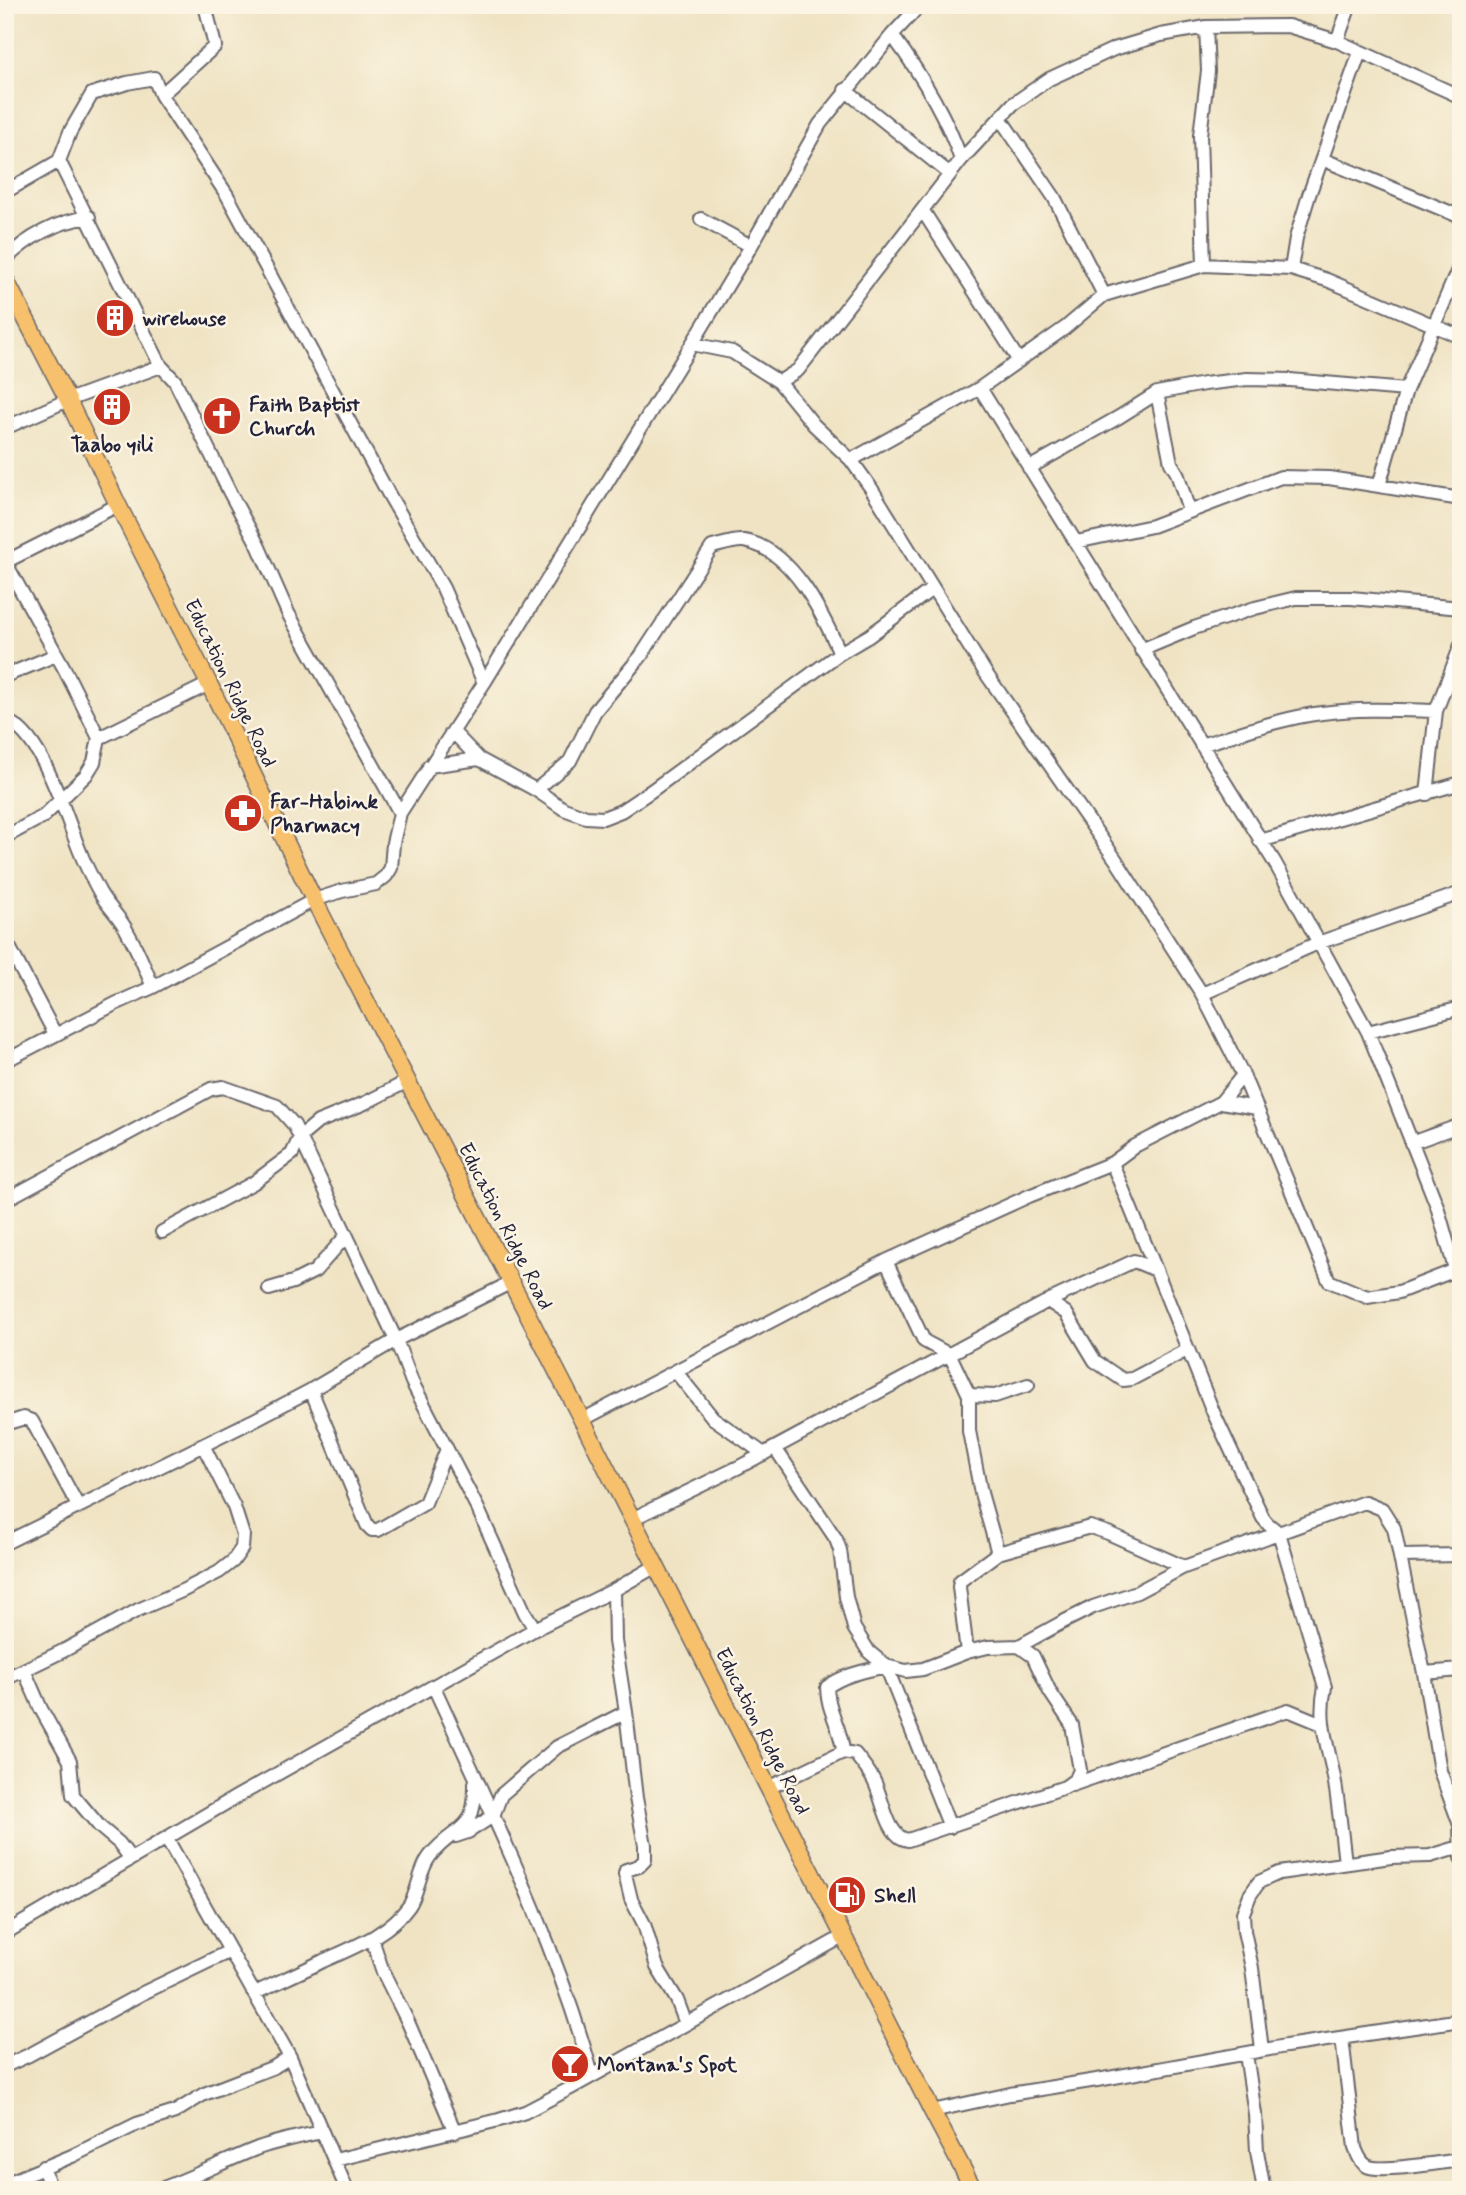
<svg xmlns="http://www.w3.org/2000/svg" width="1466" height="2195" viewBox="0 0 1466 2195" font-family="Mynerve,sans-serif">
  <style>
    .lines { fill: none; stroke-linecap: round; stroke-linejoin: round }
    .minor-casing { stroke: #6a666b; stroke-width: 16 }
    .major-casing { stroke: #6a666b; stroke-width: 19 }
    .minor { stroke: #fff; stroke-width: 12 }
    .major { stroke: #f7c06c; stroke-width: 16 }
    .labels { text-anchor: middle; stroke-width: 5; stroke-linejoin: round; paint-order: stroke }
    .poi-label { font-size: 21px; font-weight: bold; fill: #22223b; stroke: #fcf5e5; text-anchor: start }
    .street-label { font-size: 21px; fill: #22223b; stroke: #fcf5e5 }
  </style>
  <rect width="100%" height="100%" fill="#fcf5e5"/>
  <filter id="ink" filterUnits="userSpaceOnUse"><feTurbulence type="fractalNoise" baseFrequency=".0143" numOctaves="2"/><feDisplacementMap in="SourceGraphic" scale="14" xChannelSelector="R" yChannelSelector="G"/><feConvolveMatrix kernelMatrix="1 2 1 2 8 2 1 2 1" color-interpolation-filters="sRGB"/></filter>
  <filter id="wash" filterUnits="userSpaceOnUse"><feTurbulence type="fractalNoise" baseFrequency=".00686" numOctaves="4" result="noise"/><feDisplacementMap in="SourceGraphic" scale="28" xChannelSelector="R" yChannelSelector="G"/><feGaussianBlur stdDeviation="1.57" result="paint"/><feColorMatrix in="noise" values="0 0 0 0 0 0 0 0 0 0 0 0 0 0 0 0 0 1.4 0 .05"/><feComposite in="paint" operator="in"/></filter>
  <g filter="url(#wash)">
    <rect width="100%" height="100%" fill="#efe3c3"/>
  </g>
  <g filter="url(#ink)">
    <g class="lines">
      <g class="minor-casing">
        <path id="minor" d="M892 35C920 73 946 114 961 160
          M1337 41 1350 5
          M845 90 950 174
          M161 95 215 46 205 5
          M1000 118 1054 197 1104 295
          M1322 159 1461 217
          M59 161 161 366 175 381 230 493 258 545 288 613 400 813
          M5 192 59 161 70 132 92 94 127 83 154 78 161 95 227 195 388 493 443 588 484 683
          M923 211 1019 361
          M701 219 751 246
          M5 260C27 237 58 221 89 217
          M1204 265 1200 135 1208 71 1206 27
          M1291 269 1296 238 1309 195 1360 52
          M692 344 732 352 779 382 814 425 851 460 871 488 985 672 1116 860 1202 994 1243 1075 1329 1281 1367 1297 1399 1292 1461 1268
          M779 382 798 370 961 160 1013 104 1049 79 1114 49 1161 35 1206 27 1288 26 1337 41 1461 97
          M980 388 1275 863 1368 1032 1437 1206 1455 1269
          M1157 393 1171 463 1177 473 1189 511
          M5 428 68 400 161 366
          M851 460 980 388 1065 328 1104 295 1204 265 1291 269 1327 280 1461 337
          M1029 468 1119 417 1157 393 1204 384 1247 379 1290 380 1406 390
          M1379 486 1406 390 1461 263
          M1076 542 1152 526 1281 477 1329 478 1461 499
          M5 562 64 668 99 738 94 762 86 775 44 816 5 837
          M5 562 118 505
          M1141 650 1194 628 1255 608 1296 598H1351L1461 608
          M5 676 56 655
          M5 721C42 730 67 822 81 854 86 867 93 880 100 893 108 907 121 918 128 933 138 950 145 969 153 987
          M453 732 479 759 536 790 564 809 586 817 603 818 621 811 651 791 840 653 869 636 932 589
          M99 738 209 684
          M1201 745C1241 733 1281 718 1322 713 1360 708 1398 710 1436 711
          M429 766 479 759
          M536 790 570 761 595 711 641 656 712 547C721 545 734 540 744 541 792 549 822 613 840 653
          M1427 794 1436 711 1461 645
          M1260 841 1461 783
          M5 939 55 1034
          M1202 994 1318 943 1461 893
          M1368 1032 1461 1008
          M5 1061 115 1004 153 987 314 900 342 891 376 884 386 876 391 868 393 843 400 813 484 683 692 344 751 246 820 124 892 35 920 5
          M1221 1102 1257 1108
          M1411 1143 1461 1125
          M5 1200 211 1089 223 1087 277 1106 294 1125 300 1137 396 1340 412 1382 478 1509 525 1613 535 1629
          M162 1232 253 1183 292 1154 300 1137 318 1122 365 1103 408 1081
          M886 1261 924 1341 950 1355 969 1395V1431L981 1493 998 1553
          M1156 1270 1214 1414 1263 1518 1268 1524 1279 1533 1325 1687C1317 1723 1329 1747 1335 1783 1339 1809 1342 1837 1345 1863
          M269 1289 293 1282 315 1271 346 1236
          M1048 1301 1066 1313 1095 1361 1123 1380 1132 1379 1187 1350
          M676 1372 713 1418 764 1454
          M311 1390 367 1525 372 1530H378L425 1503 447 1449
          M969 1395 995 1396 1028 1385
          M582 1420 886 1261 1029 1196 1112 1163 1135 1146 1221 1102 1243 1075
          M5 1424 24 1418 32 1421 78 1506
          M775 1448 836 1539 840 1550 846 1597 854 1628 869 1652 886 1666 906 1671 923 1669 967 1652 988 1647 1019 1646 1061 1623 1093 1607 1137 1592 1184 1567 1365 1502 1382 1509 1394 1528 1424 1673 1440 1771 1460 1825 1461 1858
          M632 1519 739 1467 1048 1301 1134 1261 1156 1270 1112 1163
          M5 1543 252 1421 311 1390 396 1340 512 1282
          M1400 1556 1461 1555
          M614 1590 615 1641 626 1712 636 1798 645 1845V1860L639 1866 626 1870 625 1874 631 1899 644 1924 657 1967 677 2000 686 2024
          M967 1652 959 1587 960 1581 998 1553 1090 1527 1108 1533 1184 1567
          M886 1666 950 1827
          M24 1670 41 1709 70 1761 73 1795 100 1827 119 1843 131 1859
          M1424 1673 1461 1670
          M5 1679 65 1650 138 1610 184 1590 219 1572 233 1561 242 1548 243 1535 234 1507 203 1445
          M434 1687C492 1814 555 1940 592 2075
          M843 1752C842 1729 827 1711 827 1687 845 1674 865 1671 886 1666
          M1072 1785 1288 1710 1322 1724
          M768 1788 843 1752 855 1754C862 1763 869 1771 874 1781 883 1798 887 1838 908 1840L1065 1787 1076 1779 1080 1770 1072 1725 1050 1692 1033 1656 1019 1646
          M456 1836 468 1832 493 1816 501 1795 557 1747 626 1712
          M167 1839 290 2057 347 2190
          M5 1933 238 1796 535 1629 614 1590 656 1566
          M372 1939 383 1972 408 2022 455 2132
          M255 1993C278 1982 301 1972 323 1961 354 1947 389 1934 409 1906 419 1891 419 1870 430 1856 456 1823 476 1836 475 1783
          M1342 2038 1355 2148C1358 2155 1360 2162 1367 2166 1379 2173 1443 2162 1461 2160
          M1262 2050 1252 1968 1244 1931 1243 1913 1250 1895 1259 1882 1279 1873 1391 1857 1430 1856 1460 1847
          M1246 2054 1255 2114 1257 2151 1264 2190
          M5 2066 29 2055 143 1993 230 1951
          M932 2111 1010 2094 1103 2079 1286 2046 1461 2020
          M335 2160 499 2120 525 2112 569 2089 844 1936
          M43 2167 51 2190
          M5 2184 72 2156 137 2124 175 2112 204 2094 274 2067 290 2057
          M158 2190C191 2178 221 2163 253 2150 275 2141 299 2137 322 2132"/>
      </g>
      <g class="major-casing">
        <path id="major" d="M5 279 68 400 118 505 209 684 314 900 582 1420 932 2111 974 2190"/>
      </g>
      <use href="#minor" class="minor"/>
      <use href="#major" class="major"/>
    </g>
  </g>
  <defs>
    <g id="building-disc" transform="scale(2.0125)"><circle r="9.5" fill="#c8321e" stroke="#fcf5e5"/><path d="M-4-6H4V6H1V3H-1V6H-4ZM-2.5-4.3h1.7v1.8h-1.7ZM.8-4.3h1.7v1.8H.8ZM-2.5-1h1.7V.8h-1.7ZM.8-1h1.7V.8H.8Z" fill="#fff"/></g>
    <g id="church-disc" transform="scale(2.0125)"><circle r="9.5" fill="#c8321e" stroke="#fcf5e5"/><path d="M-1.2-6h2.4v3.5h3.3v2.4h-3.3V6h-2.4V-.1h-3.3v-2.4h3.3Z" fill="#fff"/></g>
    <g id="pharmacy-disc" transform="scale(2.0125)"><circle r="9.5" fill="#c8321e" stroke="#fcf5e5"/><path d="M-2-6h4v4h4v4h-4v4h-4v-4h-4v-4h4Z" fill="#fff"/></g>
    <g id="fuel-disc" transform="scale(2.0125)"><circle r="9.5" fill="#c8321e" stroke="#fcf5e5"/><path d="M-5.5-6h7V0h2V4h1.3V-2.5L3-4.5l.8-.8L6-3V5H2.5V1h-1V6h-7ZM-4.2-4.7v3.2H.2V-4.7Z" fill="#fff"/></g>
    <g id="bar-disc" transform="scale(2.0125)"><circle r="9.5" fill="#c8321e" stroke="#fcf5e5"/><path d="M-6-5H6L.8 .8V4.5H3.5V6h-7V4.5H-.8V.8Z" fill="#fff"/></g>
  </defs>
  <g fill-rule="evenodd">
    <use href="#building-disc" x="115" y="318"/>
    <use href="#building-disc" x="112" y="407"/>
    <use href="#church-disc" x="222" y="416"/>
    <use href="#pharmacy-disc" x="243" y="813"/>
    <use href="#fuel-disc" x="847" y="1895"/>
    <use href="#bar-disc" x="570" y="2064"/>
  </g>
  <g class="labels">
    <g class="poi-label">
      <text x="142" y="325">wirehouse</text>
      <text x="249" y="411">Faith Baptist<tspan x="249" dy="24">Church</tspan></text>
      <text x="112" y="451" text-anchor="middle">Taabo yili</text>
      <text x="270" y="808">Far-Habink<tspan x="270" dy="24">Pharmacy</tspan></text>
      <text x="874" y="1902">Shell</text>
      <text x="597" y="2071">Montana's Spot</text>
    </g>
    <g class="street-label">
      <text transform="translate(231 683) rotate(64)" y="7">Education Ridge Road</text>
      <text transform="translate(506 1226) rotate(63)" y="7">Education Ridge Road</text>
      <text transform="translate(763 1731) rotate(63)" y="7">Education Ridge Road</text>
    </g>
  </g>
  <rect width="1466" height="2195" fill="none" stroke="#fcf5e5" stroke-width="28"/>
</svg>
